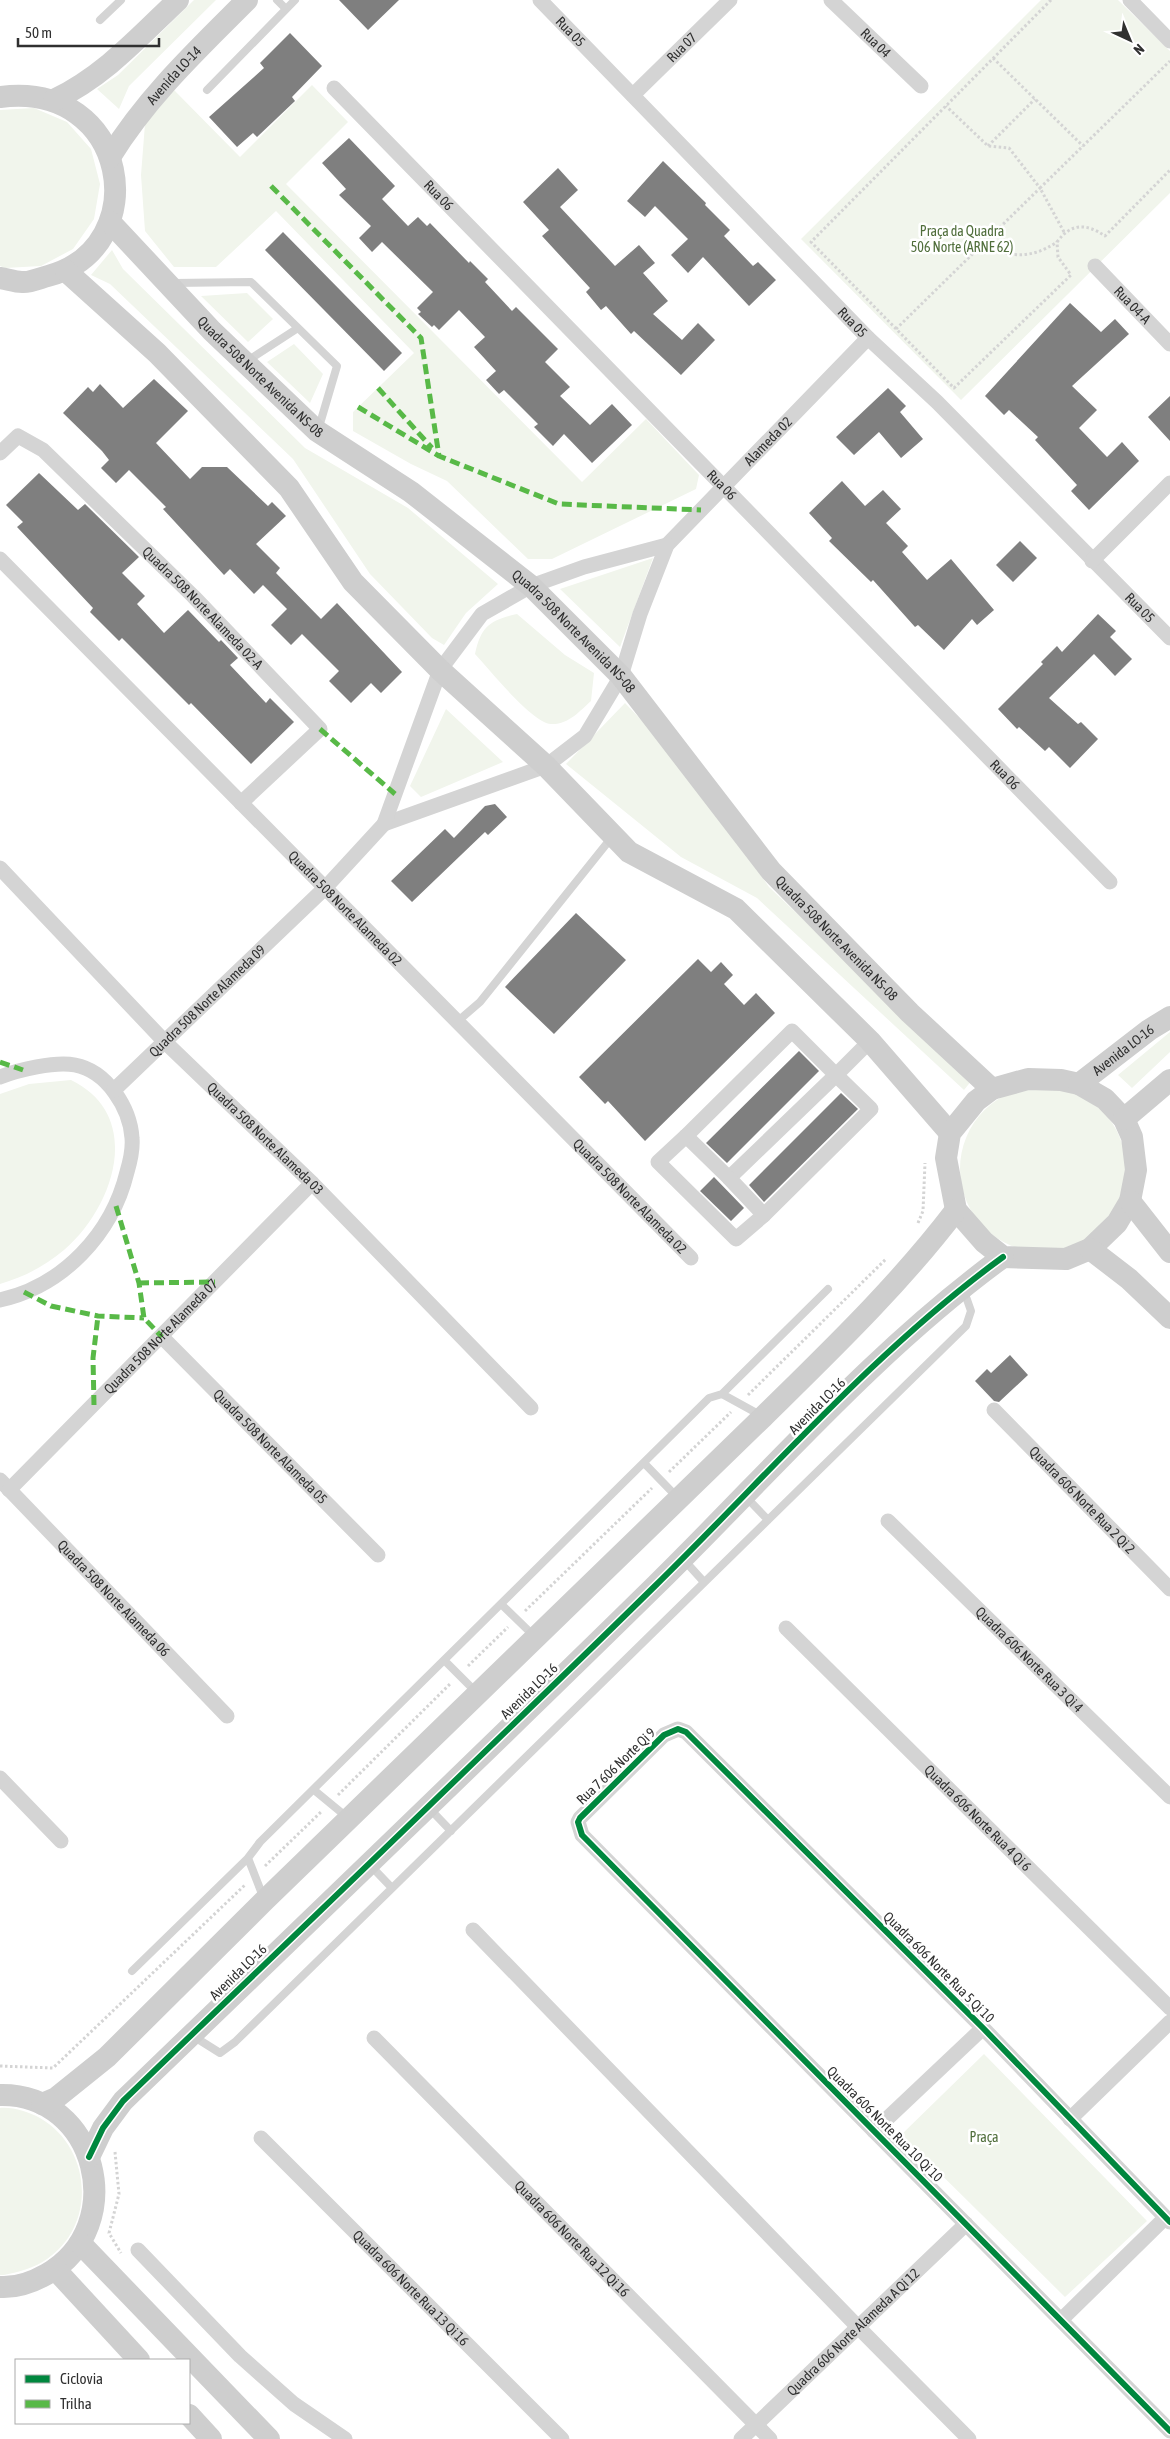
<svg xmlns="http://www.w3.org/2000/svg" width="1170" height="2439" viewBox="0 0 1170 2439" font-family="'Asap Condensed',sans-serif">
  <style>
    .green { fill: #f1f5ec }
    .building { fill: #7f7f7f }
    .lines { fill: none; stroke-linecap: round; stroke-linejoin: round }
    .path { stroke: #d4d4d4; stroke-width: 3; stroke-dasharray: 2.5 2.5; stroke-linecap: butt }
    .lane { stroke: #d4d4d4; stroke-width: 8 }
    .street { stroke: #d4d4d4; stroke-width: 15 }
    .secondary { stroke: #cecece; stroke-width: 22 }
    .quiet { stroke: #58b947; stroke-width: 5; stroke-dasharray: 10 5; stroke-linecap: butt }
    .cycleway-casing { stroke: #fff; stroke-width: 9 }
    .cycleway { stroke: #00873e; stroke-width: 6 }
    .labels { text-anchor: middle; stroke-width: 5; stroke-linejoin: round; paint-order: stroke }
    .street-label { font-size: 14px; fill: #303030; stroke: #fff }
    .park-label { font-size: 14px; fill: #506e3b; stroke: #fff }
  </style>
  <rect width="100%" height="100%" fill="#fff"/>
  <path class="green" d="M194 0H216L129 86 119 109 97 89 118 75Z
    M1041 0H1118L1170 51V193L961 400 801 239Z
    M312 85 348 122 286 184 582 482 646 419 699 475 696 489 552 559H528L447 481 411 464 353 431V412L414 353 276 211 216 267H174L145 231 141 175 145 124 174 90 240 157Z
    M34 108 67 122 91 149 100 184 94 219 73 249 41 266 5 268 0 266V110Z
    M112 250 123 269 305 448 408 508 498 584 466 613 444 645 432 638 370 574 293 459 110 284 91 275Z
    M247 293 273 319 248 342 201 296Z
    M294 344 323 374 310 403 267 362Z
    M653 558 620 647 560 589Z
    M517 614 565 655 594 673 591 701C580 711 568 725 551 724 532 723 489 669 475 654 481 626 490 620 517 614Z
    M625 703 668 748 714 808 769 887 972 1080 964 1090 757 898 681 857 566 764Z
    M446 709 503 762 421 797 410 786Z
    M1170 1032V1052L1132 1088 1118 1075Z
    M71 1080C145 1116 114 1207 64 1250 45 1266 24 1277 0 1284V1094L29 1084Z
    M960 1169a83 83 0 1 1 166 0a83 83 0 1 1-166 0Z
    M984 2054 1147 2221 1065 2297 901 2135Z
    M0 2108C14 2107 28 2112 40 2118 92 2148 97 2225 47 2259 34 2268 19 2272 4 2275H0Z"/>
  <path class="building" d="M339 0H399L368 30Z
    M290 33 322 66 292 97 295 101 257 137 253 133 237 147 209 117 264 68 260 63Z
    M349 138 395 186 382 199 408 226 418 217 427 226 430 223 469 263 470 261 488 279 485 282 512 311 516 307 558 349 545 362 570 387 560 396 590 425 612 404 632 425 592 463 564 434 553 446 534 427 538 424 504 390 499 394 486 380 496 371 474 347 485 337 459 310 439 330 434 325 432 327 418 314 421 312 417 308 433 292 382 242 372 252 359 238 371 226 339 195 346 189 322 163Z
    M663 161 706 203 705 205 730 230 724 236 753 266 758 262 776 280 749 306 703 257 688 273 671 255 688 239 655 206 645 217 627 201Z
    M558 168 578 190 560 207 615 266 639 245 655 263 643 273 668 301 653 314 682 340 698 323 715 340 681 375 634 331 631 334 606 306 601 310 586 292 590 288 542 236 549 230 523 202Z
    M283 232 402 353 384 371 265 250Z
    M1070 303 1101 332 1115 319 1129 334 1072 386 1097 410 1079 428 1107 457 1122 442 1139 461 1089 510 1071 491 1077 485 1035 440 1038 437 1009 410 1004 415 985 396Z
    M154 379 188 411 156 443 190 479 202 467H227L268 506 272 502 286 516 256 544 280 568 276 573 321 619 337 603 402 672 381 693 371 683 351 703 329 681 339 671 302 634 291 645 271 625 287 609 263 585 254 594 230 569 224 575 163 509 166 507 129 470 116 483 101 468 109 460 102 451 63 413 88 387 93 392 100 384 123 408Z
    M888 388 906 406 900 412 923 439 901 458 879 432 854 455 836 437Z
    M1170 396V441L1148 417Z
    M39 473 78 510 85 504 139 557 122 573 145 596 137 604 164 633 188 610 219 642 221 640 238 658 230 665 266 703 270 698 294 722 251 764 191 703 189 705 122 638 119 641 90 612 93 608 17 527 23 522 6 505Z
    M842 481 865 506 883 490 901 509 886 523 908 546 902 552 927 580 951 559 994 610 977 625 972 619 944 650 918 625 915 627 873 580 871 582 829 541 832 538 809 513Z
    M1020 541 1037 558 1013 582 996 565Z
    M1098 614 1116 631 1110 637 1132 659 1115 676 1094 654 1049 698 1078 724 1081 722 1098 739 1070 768 1049 747 1045 751 1019 727 1017 729 998 709 1043 664 1041 662 1057 646 1062 652Z
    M495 804 507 817 488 835 485 832 412 902 391 881 445 829 454 838 485 806Z
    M576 913 626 960 554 1034 505 987Z
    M698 959 711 972 721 962 733 975 724 984 744 1005 756 993 775 1013 645 1141 608 1101 605 1104 579 1077Z
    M799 1051 819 1071 727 1163 706 1143Z
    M841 1093 858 1109 764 1202 749 1185Z
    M714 1177 744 1208 731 1221 700 1191Z
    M1010 1355 1028 1375 999 1402 994 1401 975 1381 987 1369 991 1373Z"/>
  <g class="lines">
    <path class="path" d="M1051 0 811 242 954 388 1071 275 1058 257 1057 242C1071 223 1086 223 1105 236L1170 170
      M993 58 1083 146
      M988 146 1035 99
      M1064 232 1040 188 1170 61
      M981 245C1010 257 1030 260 1057 242
      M896 329 1040 188 1009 148 988 146 946 106
      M918 1223 923 1211 925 1163
      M748 1395 886 1259
      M669 1472 731 1412
      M525 1611 652 1488
      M468 1666 508 1627
      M338 1795 451 1683
      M265 1866 321 1812
      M0 2066 53 2068 246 1884
      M115 2152 119 2194 109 2233 121 2253"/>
    <path class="lane" d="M277 0 286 9
      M100 20 121 0
      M207 90 295 0
      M173 283 251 282 337 366 319 427
      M247 361 298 328
      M458 1021 480 1002 612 837
      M722 1394 828 1289
      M644 1463 677 1497
      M746 1497 768 1520
      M684 1560 704 1582
      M501 1604 534 1636
      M444 1660 476 1692
      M314 1790 348 1818
      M429 1808 451 1831
      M370 1865 392 1888
      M264 1899 248 1858 260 1842 709 1398 722 1394 762 1416
      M132 1971 248 1858
      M193 2036 220 2053 235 2042 966 1326 971 1311 964 1291"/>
    <g class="street">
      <path id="s1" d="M540 0 868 338 937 402 1170 638"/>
      <path id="s2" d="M831 0 921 86"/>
      <path d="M1130 0 1170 41"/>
      <path id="s3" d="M334 88 1110 882"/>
      <path id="s4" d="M633 95 730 0"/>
      <path id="s5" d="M1095 266 1170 344"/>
      <path id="s6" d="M0 453 18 436 43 450 193 596 320 729 241 803"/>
      <path id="s7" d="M0 559 691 1258"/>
      <path d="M1092 561 1170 483"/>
      <path id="s8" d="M384 824 546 766 585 736 621 676 640 614 667 545 868 338"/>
      <path id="s9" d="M0 868 165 1042 312 1183 531 1408"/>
      <path d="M792 1031 836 1075 729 1178 686 1136Z"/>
      <path d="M0 1077C18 1070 55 1061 75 1065 107 1071 130 1108 132 1138 133 1149 130 1162 127 1172 112 1234 63 1286 0 1300"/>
      <path id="s10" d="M114 1090 326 887 384 824 440 670 482 614 531 586 584 567 667 545"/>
      <path d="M686 1136 658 1162 736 1239 764 1215"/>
      <path d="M729 1178 764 1215 871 1109 836 1075 870 1041"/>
      <path id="s11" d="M162 1337 378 1555"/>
      <path id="s12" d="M994 1410 1170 1589"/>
      <path id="s13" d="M0 1480 227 1716"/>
      <path id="s14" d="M9 1490 312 1183"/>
      <path id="s15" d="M888 1521 1170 1797"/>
      <path id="s16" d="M786 1628 1170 2008"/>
      <path d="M0 1778 61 1841"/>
      <path d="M473 1930 858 2327 969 2439"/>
      <path id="s17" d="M374 2038 770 2439"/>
      <path d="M1070 2119 1170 2022"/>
      <path d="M874 2131 983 2028"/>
      <path id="s18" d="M261 2138 562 2439"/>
      <path d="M1170 2222 983 2028 686 1732 678 1729 664 1735 580 1818 578 1822 582 1835 1170 2431"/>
      <path d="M138 2250 240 2356 294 2404 345 2439"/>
      <path d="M1061 2320 1165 2218"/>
      <path id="s19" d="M741 2439 966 2224"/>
    </g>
    <g class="secondary">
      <path d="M0 97C129 80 156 247 48 276 40 278 30 283 22 282 15 282 7 279 0 278"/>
      <path d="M54 100C104 76 138 38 178 0"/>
      <path id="s20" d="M110 157C147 97 197 50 247 0"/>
      <path id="s21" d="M110 222 212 331 317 431 411 492 531 586 621 676 771 871 910 1013 992 1089"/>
      <path d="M66 271 157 353 289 488 353 582 440 670 546 766 629 852 736 909 870 1041 950 1133"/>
      <path d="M1028 1079 1061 1080 1079 1084 1105 1099 1124 1119 1132 1137 1136 1170 1130 1201 1117 1223 1090 1249 1066 1259 1003 1257 984 1242 956 1210 946 1158 950 1133 976 1101 992 1089Z"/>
      <path id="s22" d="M1079 1084 1149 1030 1170 1017"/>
      <path d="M1124 1119 1170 1080"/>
      <path d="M1130 1201 1170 1252"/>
      <path d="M1090 1249 1129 1279 1170 1318"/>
      <path d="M0 2095C97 2093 130 2226 47 2274 33 2282 16 2288 0 2287"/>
      <path d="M42 2104 56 2098 107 2057 264 1901 763 1417C830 1351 899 1285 956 1210"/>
      <path d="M89 2157 103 2128 123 2101C301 1929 480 1758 656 1585 769 1474 874 1351 1003 1257"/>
      <path d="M80 2243 269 2439"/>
      <path d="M55 2269 139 2360"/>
      <path d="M189 2415 211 2439"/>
    </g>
    <path class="quiet" d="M271 186 421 338 439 456 559 504 701 510
      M378 388 432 448
      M358 407 439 456
      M320 729 395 794
      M0 1062 23 1070
      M116 1206 139 1283 144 1318 162 1337
      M139 1283 215 1282
      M24 1292 51 1306 98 1316 144 1318
      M94 1405 93 1358 98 1316"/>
    <g class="cycleway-casing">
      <path id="cycleway" d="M89 2157 103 2128 123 2101C301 1929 480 1758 656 1585 769 1474 874 1351 1003 1257
        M1170 2222 983 2028 686 1732 678 1729 664 1735 580 1818 578 1822 582 1835 1170 2431"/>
    </g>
    <use href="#cycleway" class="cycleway"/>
  </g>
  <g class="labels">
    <g class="street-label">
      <text dy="5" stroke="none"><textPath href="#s1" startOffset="44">Rua 05</textPath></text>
      <text dy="5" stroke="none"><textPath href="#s2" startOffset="62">Rua 04</textPath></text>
      <text dy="5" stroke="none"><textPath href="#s4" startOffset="68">Rua 07</textPath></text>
      <text dy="5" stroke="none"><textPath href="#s20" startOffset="104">Avenida LO-14</textPath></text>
      <text dy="5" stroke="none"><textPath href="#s3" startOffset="150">Rua 06</textPath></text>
      <text dy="5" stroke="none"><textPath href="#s5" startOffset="54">Rua 04-A</textPath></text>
      <text dy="5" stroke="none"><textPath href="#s1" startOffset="449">Rua 05</textPath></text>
      <text dy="5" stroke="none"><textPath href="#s21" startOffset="216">Quadra 508 Norte Avenida NS-08</textPath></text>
      <text dy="5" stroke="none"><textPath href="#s8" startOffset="575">Alameda 02</textPath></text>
      <text dy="5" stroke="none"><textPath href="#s3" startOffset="555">Rua 06</textPath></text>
      <text dy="5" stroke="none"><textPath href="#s6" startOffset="278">Quadra 508 Norte Alameda 02-A</textPath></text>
      <text dy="5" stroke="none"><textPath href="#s1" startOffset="854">Rua 05</textPath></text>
      <text dy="5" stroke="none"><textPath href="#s21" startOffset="621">Quadra 508 Norte Avenida NS-08</textPath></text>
      <text dy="5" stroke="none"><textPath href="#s3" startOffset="960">Rua 06</textPath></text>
      <text dy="5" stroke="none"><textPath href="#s7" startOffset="491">Quadra 508 Norte Alameda 02</textPath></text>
      <text dy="5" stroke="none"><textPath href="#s21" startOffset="1026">Quadra 508 Norte Avenida NS-08</textPath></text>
      <text dy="5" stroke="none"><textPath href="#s10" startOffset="129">Quadra 508 Norte Alameda 09</textPath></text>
      <text dy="5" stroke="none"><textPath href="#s22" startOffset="56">Avenida LO-16</textPath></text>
      <text dy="5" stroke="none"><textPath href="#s9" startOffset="379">Quadra 508 Norte Alameda 03</textPath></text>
      <text dy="5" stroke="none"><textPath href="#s7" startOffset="896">Quadra 508 Norte Alameda 02</textPath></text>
      <text dy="5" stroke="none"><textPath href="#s14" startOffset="216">Quadra 508 Norte Alameda 07</textPath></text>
      <text transform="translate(817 1406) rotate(-45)" y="5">Avenida LO-16</text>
      <text dy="5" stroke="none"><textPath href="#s11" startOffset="154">Quadra 508 Norte Alameda 05</textPath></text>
      <text dy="5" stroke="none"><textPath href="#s12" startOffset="126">Quadra 606 Norte Rua 2 Qi 2</textPath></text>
      <text dy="5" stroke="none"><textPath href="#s13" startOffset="164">Quadra 508 Norte Alameda 06</textPath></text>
      <text dy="5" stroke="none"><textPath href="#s15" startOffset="198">Quadra 606 Norte Rua 3 Qi 4</textPath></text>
      <text transform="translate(529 1691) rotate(-44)" y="5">Avenida LO-16</text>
      <text transform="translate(616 1766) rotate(-44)" y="5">Rua 7 606 Norte Qi 9</text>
      <text dy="5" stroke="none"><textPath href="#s16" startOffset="270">Quadra 606 Norte Rua 4 Qi 6</textPath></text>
      <text transform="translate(939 1967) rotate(45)" y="5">Quadra 606 Norte Rua 5 Qi 10</text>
      <text transform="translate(238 1972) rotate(-44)" y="5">Avenida LO-16</text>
      <text transform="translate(885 2124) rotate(45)" y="5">Quadra 606 Norte Rua 10 Qi 10</text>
      <text dy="5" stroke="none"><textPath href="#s17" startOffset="282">Quadra 606 Norte Rua 12 Qi 16</textPath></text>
      <text dy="5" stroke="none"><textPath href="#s18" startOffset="212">Quadra 606 Norte Rua 13 Qi 16</textPath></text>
      <text dy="5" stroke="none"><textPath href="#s19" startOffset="155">Quadra 606 Norte Alameda A Qi 12</textPath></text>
    </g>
    <g class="park-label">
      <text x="962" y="236">Praça da Quadra<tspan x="962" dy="16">506 Norte (ARNE 62)</tspan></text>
      <text x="984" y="2142">Praça</text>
    </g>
  </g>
  <rect x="15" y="2359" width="175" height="65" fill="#ffffff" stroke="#acacac"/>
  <rect x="25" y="2375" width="25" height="8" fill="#00873e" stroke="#acacac"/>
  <text x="60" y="2384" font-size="15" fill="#303030">Ciclovia</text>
  <rect x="25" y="2400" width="25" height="8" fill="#58b947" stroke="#acacac"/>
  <text x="60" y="2409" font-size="15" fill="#303030">Trilha</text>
  <g transform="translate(1130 40) rotate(136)" stroke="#ffffff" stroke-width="4" paint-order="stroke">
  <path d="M0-4L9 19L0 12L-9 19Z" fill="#303030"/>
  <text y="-8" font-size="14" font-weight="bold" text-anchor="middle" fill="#303030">N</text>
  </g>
  <path d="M18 38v8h141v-8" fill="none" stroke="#303030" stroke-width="2.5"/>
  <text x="25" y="38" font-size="15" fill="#303030" stroke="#ffffff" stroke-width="4" paint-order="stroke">50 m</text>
</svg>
